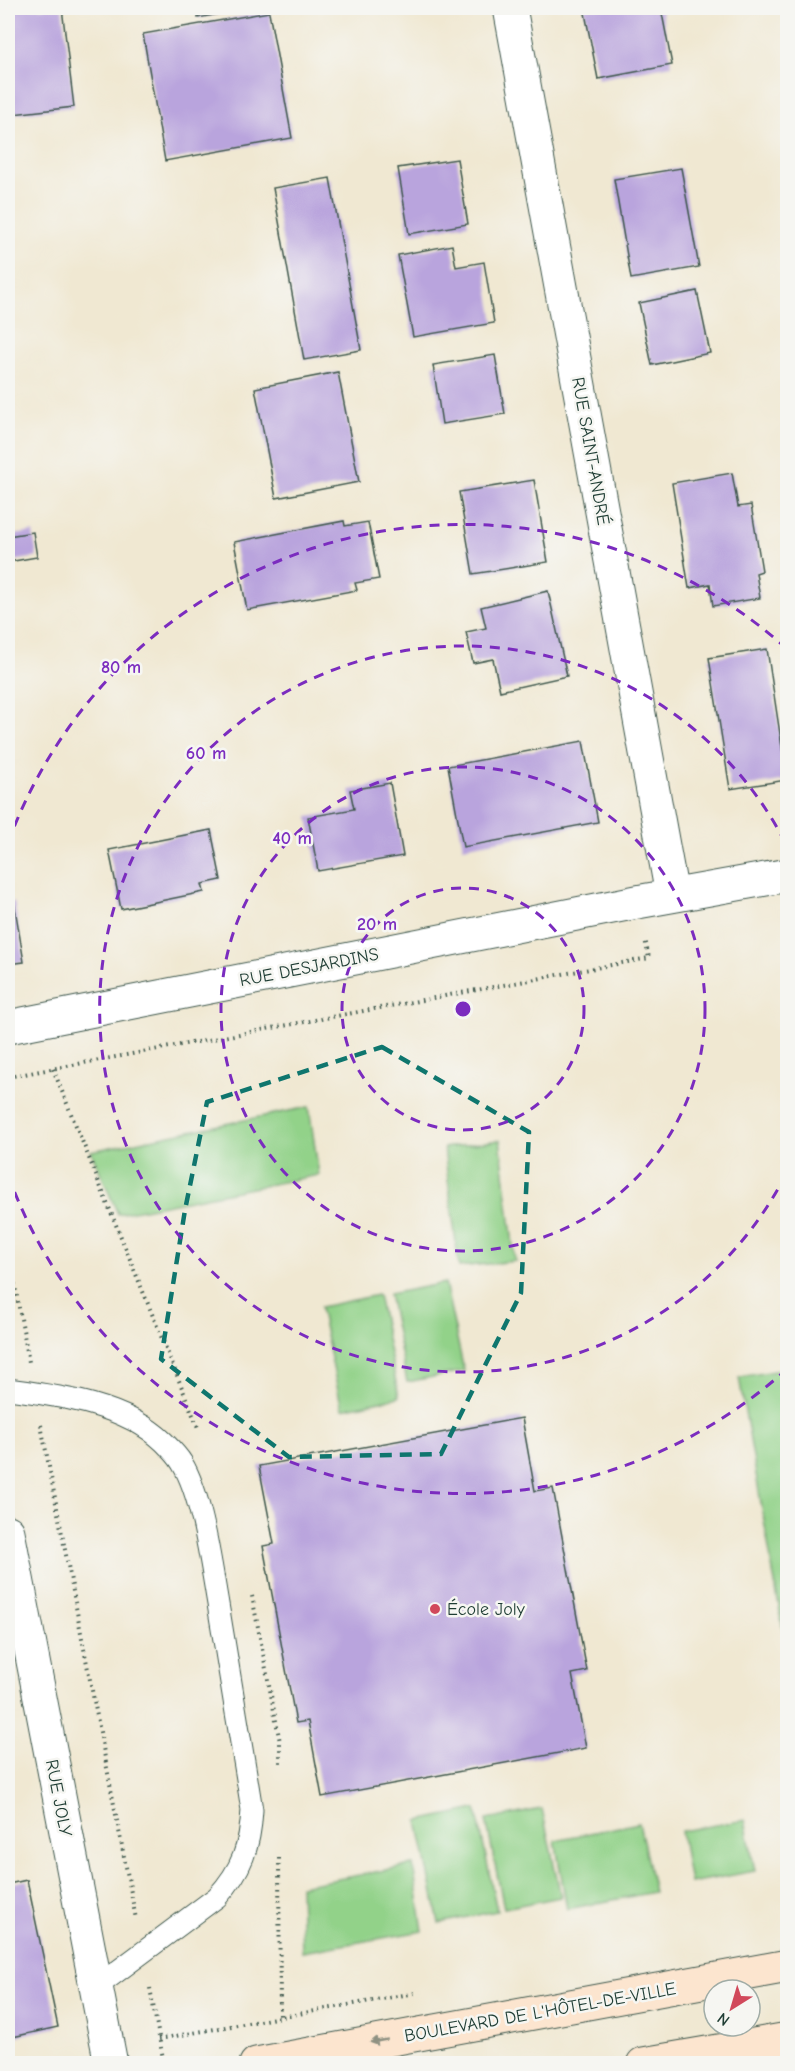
<svg xmlns="http://www.w3.org/2000/svg" width="795" height="2071" viewBox="0 0 795 2071" font-family="'Comic Neue',sans-serif">
  <style>
    .green { fill: #92d289; stroke: #58885e; stroke-width: 1.5 }
    .building { fill: #b9a4dd }
    .lines { fill: none; stroke-linecap: round; stroke-linejoin: round }
    .lane-casing { stroke: #3e574c; stroke-width: 23 }
    .street-casing { stroke: #3e574c; stroke-width: 35 }
    .secondary-casing { stroke: #3e574c; stroke-width: 35 }
    .path { stroke: #3e574c; stroke-width: 4; stroke-dasharray: 1.5 4.5; stroke-linecap: butt }
    .lane { stroke: #fff; stroke-width: 21 }
    .street { stroke: #fff; stroke-width: 33 }
    .secondary { stroke: #fce5cf; stroke-width: 33 }
    .oneway { fill: #8e9182 }
    .marked { fill: none; stroke: #0f766e; stroke-width: 4.5; stroke-dasharray: 12 8; stroke-linejoin: round }
    .ring { fill: none; stroke: #7b2cbf; stroke-width: 3; stroke-dasharray: 10 8 }
    .poi-dot { fill: #d1495b; stroke: #f6f6f2; stroke-width: 2 }
    .labels { text-anchor: middle; stroke-width: 5; stroke-linejoin: round; paint-order: stroke }
    .street-label { font-size: 18px; fill: #1f3d34; stroke: #f6f6f2 }
    .poi-label { font-size: 18px; fill: #1f3d34; stroke: #f6f6f2; text-anchor: start }
    .centre { fill: #7b2cbf; stroke: #f6f6f2; stroke-width: 3 }
    .ring-label { font-size: 18px; text-anchor: middle; font-weight: bold; fill: #7b2cbf; stroke: #f6f6f2; stroke-width: 5; stroke-linejoin: round; paint-order: stroke }
  </style>
  <rect width="100%" height="100%" fill="#f6f6f2"/>
  <filter id="ink" filterUnits="userSpaceOnUse"><feTurbulence type="fractalNoise" baseFrequency=".0167" numOctaves="2"/><feDisplacementMap in="SourceGraphic" scale="12" xChannelSelector="R" yChannelSelector="G"/><feConvolveMatrix kernelMatrix="1 2 1 2 8 2 1 2 1" color-interpolation-filters="sRGB"/></filter>
  <filter id="wash" filterUnits="userSpaceOnUse"><feTurbulence type="fractalNoise" baseFrequency=".008" numOctaves="4" result="noise"/><feDisplacementMap in="SourceGraphic" scale="24" xChannelSelector="R" yChannelSelector="G"/><feGaussianBlur stdDeviation="1.35" result="paint"/><feColorMatrix in="noise" values="0 0 0 0 0 0 0 0 0 0 0 0 0 0 0 0 0 1.4 0 .05"/><feComposite in="paint" operator="in"/></filter>
  <g filter="url(#wash)">
    <rect width="100%" height="100%" fill="#f0e8d2"/>
    <path class="green" d="M309 1107 319 1175 118 1214 91 1151Z
      M500 1140 515 1261 459 1267 444 1148Z
      M445 1283 464 1371 407 1382 389 1294Z
      M378 1295 399 1397 342 1409 320 1307Z
      M787 1369H788L787 1652 739 1377Z
      M476 1809 497 1911 439 1923 418 1821Z
      M542 1809 561 1897 504 1908 486 1820Z
      M745 1820 755 1871 690 1883 681 1831Z
      M639 1823 654 1892 567 1909 555 1840Z
      M413 1865 423 1931 302 1952 300 1886Z"/>
    <g id="blocks">
      <path class="building" d="M8 8H62L74 107 13 114 8 74Z
        M196 8H247V9L198 18Z
        M584 8H661L672 65 598 79Z
        M269 12 292 138 165 161 143 34Z
        M457 159 468 224 409 234 398 168Z
        M681 168 699 267 631 279 614 179Z
        M330 178 361 350 304 360 273 188Z
        M452 245 456 267 484 262 494 323 413 337 398 255Z
        M697 291 710 353 652 365 639 303Z
        M495 355 505 414 442 424 433 365Z
        M338 372 359 482 276 498 255 388Z
        M732 473 738 507 751 505 762 571 756 573 760 598 713 606 710 584 689 588 672 483Z
        M534 480 548 562 473 574 459 492Z
        M344 521 345 526 368 522 379 579 355 583 357 590 247 610 234 542Z
        M33 532 37 557 8 562V536Z
        M548 591 567 676 500 691 493 659 473 663 466 632 486 628 481 607Z
        M767 649 787 780 730 789 709 658Z
        M583 741 598 822 463 847 448 766Z
        M390 783 403 856 318 871 308 817 354 809 350 790Z
        M211 830 221 880 202 884 204 892 121 909 109 850Z
        M14 902 24 962 8 964V903Z
        M522 1418 535 1491 553 1488 587 1671 572 1674 586 1748 322 1797 308 1721 296 1723 263 1546 274 1544 259 1466Z
        M27 1880 58 2027 8 2038V1884Z"/>
    </g>
  </g>
  <g filter="url(#ink)">
    <use href="#blocks" fill-opacity="0" stroke="#3e574c" stroke-width="1.5"/>
    <g class="lines">
      <g class="lane-casing">
        <path id="lane" d="M8 1389C59 1396 125 1404 164 1442 170 1448 178 1456 182 1463 202 1496 211 1564 218 1604 229 1672 241 1741 252 1810 250 1846 242 1870 217 1897L95 1988"/>
      </g>
      <g class="street-casing">
        <path id="street" d="M510 8 672 895
          M8 1027 637 902 788 875
          M8 1532 111 2064"/>
      </g>
      <g class="secondary-casing">
        <path id="secondary" d="M256 2064 788 1966
          M643 2064 788 2039"/>
      </g>
      <path class="path" d="M53 1069 199 1430
        M8 1077 649 958 645 939
        M8 1248 29 1362
        M41 1425 136 1919
        M252 1596 280 1742V1766
        M279 1858 280 2016
        M150 1988 164 2064
        M159 2039 415 1993"/>
      <use href="#lane" class="lane"/>
      <use href="#street" class="street"/>
      <use href="#secondary" class="secondary"/>
    </g>
    <defs><path id="oneway-solid" d="M-6-.8H1V-3.2L6.5 0L1 3.2V.8H-6Z" transform="scale(1.5)"/></defs>
    <use class="oneway" href="#oneway-solid" transform="translate(379 2041) rotate(170)"/>
  </g>
  <path class="marked" d="M382 1047 529 1132 521 1293 441 1454 289 1457 161 1359 185 1210 207 1102Z"/>
  <g class="ring">
    <circle cx="463" cy="1009" r="121"/>
    <circle cx="463" cy="1009" r="242"/>
    <path d="M786 1174A363 363 0 1 1 786 844"/>
    <path d="M787 1369A484 484 0 0 1 8 1175M8 843A484 484 0 0 1 787 649"/>
  </g>
  <circle class="poi-dot" cx="435" cy="1609" r="6"/>
  <g class="labels">
    <g class="street-label">
      <text transform="translate(591 451) rotate(80)" y="6">RUE SAINT-ANDRÉ</text>
      <text transform="translate(309 967) rotate(-11)" y="6">RUE DESJARDINS</text>
      <text transform="translate(59 1798) rotate(79)" y="6">RUE JOLY</text>
      <text transform="translate(540 2012) rotate(-10)" y="6">BOULEVARD DE L'HÔTEL-DE-VILLE</text>
    </g>
    <g class="poi-label">
      <text x="447" y="1615">École Joly</text>
    </g>
  </g>
  <circle cx="463" cy="1009" r="9" class="centre"/>
  <g class="ring-label">
    <text x="121" y="673">80 m</text>
    <text x="206" y="759">60 m</text>
    <text x="292" y="844">40 m</text>
    <text x="377" y="930">20 m</text>
  </g>
  <rect width="795" height="2071" fill="none" stroke="#f6f6f2" stroke-width="30"/>
  <g transform="translate(732 2008) rotate(217)"><circle r="28" fill="#f6f6f2" stroke="#a0aca6" stroke-width="1.5"/>
  <path d="M0-4.5L10 22L0 15L-10 22Z" fill="#d1495b"/>
  <text y="-9" font-size="16" font-weight="bold" text-anchor="middle" fill="#1f3d34">N</text>
  </g>
</svg>
